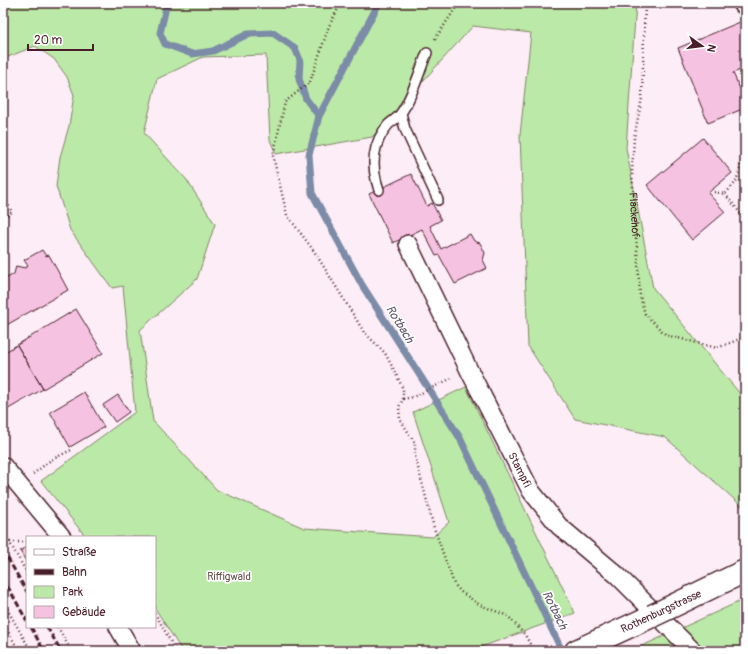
<svg xmlns="http://www.w3.org/2000/svg" width="748" height="654" viewBox="0 0 748 654" font-family="Pangolin,sans-serif">
  <style>
    .green { fill: #bbe9a7; stroke: #828469 }
    .lines { fill: none; stroke-linecap: round; stroke-linejoin: round }
    .stream { stroke: #7b8ba7; stroke-width: 7 }
    .building { fill: #f5c2e1; stroke: #4a1f2b }
    .lane-casing { stroke: #4a1f2b; stroke-width: 12 }
    .street-casing { stroke: #4a1f2b; stroke-width: 20 }
    .secondary-casing { stroke: #4a1f2b; stroke-width: 25 }
    .path { stroke: #4a1f2b; stroke-width: 2.5; stroke-dasharray: 1 3; stroke-linecap: butt }
    .lane { stroke: #fff; stroke-width: 9 }
    .street { stroke: #fff; stroke-width: 17 }
    .secondary { stroke: #fff; stroke-width: 22 }
    .rail { stroke: #4a1f2b; stroke-width: 3; stroke-dasharray: 6 3; stroke-linecap: butt }
    .secondary-bridge-casing { stroke: #4a1f2b; stroke-width: 25; stroke-linecap: butt }
    .secondary-bridge { stroke: #fff; stroke-width: 22 }
    .labels { text-anchor: middle; stroke-width: 3.5; stroke-linejoin: round; paint-order: stroke }
    .street-label { font-size: 11px; fill: #4a1f2b; stroke: #fff }
    .park-label { font-size: 11px; fill: #66524a; stroke: #fff }
    .water-label { font-size: 12px; font-style: italic; fill: #625569; stroke: #fff }
  </style>
  <rect width="100%" height="100%" fill="#fcedf6"/>
  <filter id="ink" filterUnits="userSpaceOnUse"><feTurbulence type="fractalNoise" baseFrequency=".025" numOctaves="2"/><feDisplacementMap in="SourceGraphic" scale="8" xChannelSelector="R" yChannelSelector="G"/><feConvolveMatrix kernelMatrix="1 2 1 2 8 2 1 2 1" color-interpolation-filters="sRGB"/></filter>
  <g filter="url(#ink)">
    <path class="green" d="M3 3H636L626 148 653 288 745 400V509L665 437 575 419 528 346 520 135 531 33 473 26 372 137 276 154 270 140 266 55 203 57 157 79 144 133 186 179 215 224 197 279 140 330 153 421 217 490 304 528 433 537 449 522 413 412 466 387 575 613 470 651H182L155 608V537H86L41 481 135 412 123 286 112 288 70 230 56 186 60 157 69 126 74 95 67 77 54 59 35 46 3 59Z
      M745 599V651H631Z"/>
    <g class="lines">
      <path class="stream" d="M167 3 160 33 165 44 192 54 213 51 248 34 273 33 295 48 300 60 299 79 306 99 319 116
        M379 3 319 116 309 155 312 193 362 285 460 438 562 651"/>
    </g>
    <path class="building" d="M740 22 745 33V68L733 73 745 100V108L708 123 678 48Z
      M703 138 732 173 708 193 725 212 692 240 647 185Z
      M411 174 427 206 432 203 441 220 430 226 441 249 470 234 474 241 480 243 485 253 483 260 487 268 455 284 439 255 436 256 422 229 393 243 369 194Z
      M42 250 46 256 49 255 68 290 3 327V270L7 278 14 274 16 266 25 268 28 266 24 260Z
      M76 309 103 353 43 389 17 345Z
      M17 345 43 389 3 412V353Z
      M84 392 104 427 70 447 50 412Z
      M118 395 129 412 115 422 103 405Z
      M27 547V563L20 551Z"/>
    <g class="lines">
      <g class="lane-casing">
        <path id="lane" d="M401 113 405 129 438 200
          M379 190C371 167 372 144 388 125 392 121 398 118 401 113 413 96 419 72 427 53"/>
      </g>
      <g class="street-casing">
        <g id="street">
          <path d="M743 5H745"/>
          <path id="s2" d="M408 244 470 372 531 491 559 526 617 575 693 651"/>
          <path d="M3 466 62 537"/>
          <path d="M118 627 132 651"/>
        </g>
      </g>
      <g class="secondary-casing">
        <path id="secondary" d="M576 651 652 616"/>
      </g>
      <g class="path">
        <path d="M341 3 329 26 310 82 285 102 273 156 287 215 314 251 364 332 385 353 397 376 403 389V399L399 407 400 419 415 443V456L434 528 454 584 461 592 480 605 508 616 525 635 534 651"/>
        <path id="s1" d="M645 3 642 98 634 138 632 172 640 296 645 314 666 335 717 348 745 337"/>
        <path d="M435 39 459 3"/>
        <path d="M744 75H745"/>
        <path d="M714 192 725 194 736 182 745 150"/>
        <path d="M725 194 745 219"/>
        <path d="M3 195 12 212 3 218"/>
        <path d="M745 281V294"/>
        <path d="M403 399 413 397 452 378"/>
        <path d="M33 474 51 460 71 450"/>
        <path d="M3 531 27 573"/>
        <path d="M10 542H27"/>
        <path d="M3 602 31 651"/>
        <path d="M155 613 176 651"/>
        <path d="M3 622 19 651"/>
        <path d="M58 627 71 651"/>
      </g>
      <use href="#lane" class="lane"/>
      <use href="#street" class="street"/>
      <use href="#secondary" class="secondary"/>
      <path class="rail" d="M3 550 27 592
        M3 578 27 621
        M31 627 44 651
        M47 627 61 651"/>
      <g class="secondary-bridge-casing">
        <path id="secondary-bridge" d="M652 616 745 571"/>
      </g>
      <use href="#secondary-bridge" class="secondary-bridge"/>
    </g>
  </g>
  <g class="labels">
    <g class="street-label">
      <text dy="4" stroke="none"><textPath href="#s1" startOffset="213">Fläckehof</textPath></text>
      <text dy="4" stroke="none"><textPath href="#s2" startOffset="252">Stampfi</textPath></text>
      <text transform="translate(661 611) rotate(-25)" y="4">Rothenburgstrasse</text>
    </g>
    <g class="park-label">
      <text x="229" y="580">Riffigwald</text>
    </g>
    <g class="water-label">
      <text transform="translate(400 324) rotate(58)" y="4">Rotbach</text>
      <text transform="translate(555 610) rotate(64)" y="4">Rotbach</text>
    </g>
  </g>
  <rect width="748" height="654" fill="none" stroke="#fff" stroke-width="16"/>
  <rect x="8" y="8" width="732" height="638" fill="none" stroke="#4a1f2b" stroke-width="1.5" filter="url(#ink)"/>
  <rect x="26" y="536" width="130" height="92" fill="#ffffff" stroke="#b7a5aa"/>
  <rect x="34" y="549" width="20" height="6" fill="#ffffff" stroke="#b7a5aa"/>
  <text x="62" y="556" font-size="12" fill="#4a1f2b">Straße</text>
  <rect x="34" y="569" width="20" height="6" fill="#4a1f2b" stroke="#b7a5aa"/>
  <text x="62" y="576" font-size="12" fill="#4a1f2b">Bahn</text>
  <rect x="34" y="586" width="20" height="12" fill="#bbe9a7" stroke="#b7a5aa"/>
  <text x="62" y="596" font-size="12" fill="#4a1f2b">Park</text>
  <rect x="34" y="606" width="20" height="12" fill="#f5c2e1" stroke="#b7a5aa"/>
  <text x="62" y="616" font-size="12" fill="#4a1f2b">Gebäude</text>
  <g transform="translate(702 46) rotate(104)" stroke="#ffffff" stroke-width="3" paint-order="stroke">
  <path d="M0-3L7 15L0 10L-7 15Z" fill="#4a1f2b"/>
  <text y="-6" font-size="11" font-weight="bold" text-anchor="middle" fill="#4a1f2b">N</text>
  </g>
  <path d="M28 44v6h65v-6" fill="none" stroke="#4a1f2b" stroke-width="2"/>
  <text x="34" y="44" font-size="12" fill="#4a1f2b" stroke="#ffffff" stroke-width="3" paint-order="stroke">20 m</text>
</svg>
